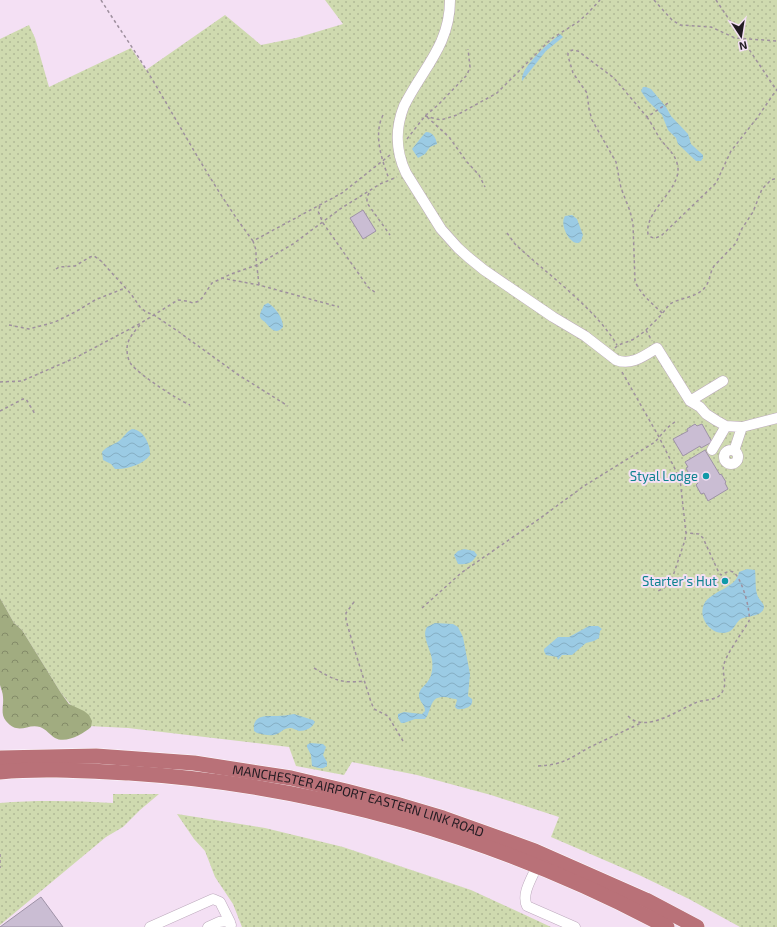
<svg xmlns="http://www.w3.org/2000/svg" width="777" height="927" viewBox="0 0 777 927" font-family="'Exo 2',sans-serif">
  <style>
    .grass { fill: url(#grass-dots) }
    .forest { fill: url(#forest-crowns) }
    .water { fill: url(#water-waves) }
    .building { fill: #cabdd3; stroke: #9e92a7 }
    .lines { fill: none; stroke-linecap: round; stroke-linejoin: round }
    .minor-casing { stroke: #bca9bc; stroke-width: 11 }
    .highway-casing { stroke: #fff; stroke-width: 16 }
    .path { stroke: #9e8f9e; stroke-width: 1.5; stroke-dasharray: 3 3; stroke-linecap: butt }
    .minor { stroke: #fff; stroke-width: 10 }
    .highway { stroke: #b97178; stroke-width: 15 }
    .culture-dot { fill: #0f9aa8; stroke: #f4e0f4; stroke-width: 1.5 }
    .labels { text-anchor: middle; stroke-width: 4; stroke-linejoin: round; paint-order: stroke }
    .culture-label { font-size: 13px; fill: #0d838f; stroke: #f4e0f4; text-anchor: end }
    .street-label { font-size: 13px; fill: #221b22; stroke: #f4e0f4 }
  </style>
  <defs>
    <pattern id="grass-dots" width="8" height="8" patternUnits="userSpaceOnUse"><rect width="8" height="8" fill="#cfdaaf"/><path d="M2 2h.1M6 6h.1" fill="none" stroke="#b1ba96" stroke-width="1.8" stroke-linecap="round"/></pattern>
    <pattern id="forest-crowns" width="20" height="18" patternUnits="userSpaceOnUse"><rect width="20" height="18" fill="#a1ac80"/><path d="M2 6a3 3 0 1 1 6 0M12 15a3 3 0 1 1 6 0" fill="none" stroke="#838b68"/></pattern>
    <pattern id="water-waves" width="16" height="10" patternUnits="userSpaceOnUse"><rect width="16" height="10" fill="#9bcbe4"/><path d="M0 5q4-4 8 0t8 0" fill="none" stroke="#85aec3"/></pattern>
  </defs>
  <rect width="100%" height="100%" fill="#f4e0f4"/>
  <path class="grass" d="M325 0H777V927H740L689 899 639 875 551 837 559 817 491 795 417 775 352 762 344 775 296 766 289 747 128 728 88 726 61 693 22 630 14 623 0 598V39L29 25 35 38 49 87 131 48 146 70 225 15 261 45 296 38 343 24Z
    M113 794H159L140 810 123 827 106 837 0 925V803C38 800 75 801 113 803Z
    M177 814 265 828 343 847 471 890 551 927H242L233 904 215 877 205 851 194 839Z"/>
  <path class="forest" d="M0 598 14 623 22 630 61 693 69 704 84 711 89 715 92 721 91 727C83 734 66 744 55 738 50 735 46 729 40 727 27 723 19 736 6 721 0 714 4 705 3 697 3 693 1 689 0 685Z"/>
  <path class="water" d="M560 34 563 37 546 51 522 81C520 67 549 43 560 34Z
    M646 87 651 89 666 107 671 116 688 134 691 144 703 155V158L701 161H696L678 144 676 138 668 130 662 115 647 100 641 91 643 87Z
    M426 132C433 132 436 138 437 144L430 147 425 154 418 158 412 149 424 134Z
    M572 215 577 219 583 235C582 237 582 239 581 241 574 250 558 227 565 216Z
    M268 303C276 308 283 318 283 327 276 336 270 328 265 322 264 321 261 320 260 317 259 314 263 308 264 305Z
    M132 429C143 429 151 445 150 455 144 464 126 470 115 469L111 464 103 460 102 452C107 446 113 445 119 441 124 437 126 432 132 429Z
    M464 549 474 551 477 555C472 563 468 565 458 564L454 555 458 551Z
    M747 569 755 570C756 578 755 587 757 594 758 599 764 603 764 607 763 616 749 616 743 618 736 620 735 630 728 632 714 637 699 621 703 607 707 591 737 589 739 572Z
    M435 623 453 624 458 627 463 637 470 674 468 696 472 699C474 707 464 710 457 709L455 707 457 700 456 699C452 699 448 697 444 697 429 696 432 711 425 719H415L404 723H401L398 718V714L404 712 422 714 425 711C425 704 418 701 419 694 420 688 425 686 428 681 432 676 433 667 432 660 431 649 421 636 427 627Z
    M589 626H598L602 629 600 631 599 638 594 641 586 643 572 655H562L558 660 557 657 546 655 544 651V649L558 637H569Z
    M294 714 313 720 315 722C312 728 306 731 299 731 296 730 293 728 290 728 285 728 282 731 279 733 273 737 264 735 257 733L254 731C252 714 266 716 277 716 282 716 288 715 294 714Z
    M310 743 323 744 326 747 323 755 327 762V766C322 770 318 768 312 766L311 755 307 747V745Z"/>
  <path class="building" d="M363 210 376 231 363 239 350 218Z
    M695 424 697 426 702 424 712 442 701 448 700 446 683 456 673 439 688 431 687 429Z
    M705 450 720 475 721 474 726 482 725 483 728 489 708 501 704 493 701 494 696 485 698 483 694 476 691 478 686 468 688 467 685 462Z
    M41 897 63 927H0Z"/>
  <g class="lines">
    <g class="minor-casing">
      <path id="minor" d="M450 0C450 45 423 68 404 106 395 129 395 150 406 173L441 229 458 248 468 257 484 270 553 317 585 336 616 360C631 366 644 356 657 348L690 401 700 407 706 414 717 421 726 426 742 427 777 418
        M690 401 723 381
        M724 457a7 7 0 1 1 14 0a7 7 0 1 1-14 0Z
        M712 450 726 426
        M734 451 742 427
        M537 866C532 878 521 894 527 906L575 927
        M150 927 213 899 220 902 230 922
        M208 927 219 922 227 921 231 925"/>
    </g>
    <g class="highway-casing">
      <g id="highway">
        <path id="s1" d="M0 758 96 756 194 763 291 778 346 791 396 804 443 818 535 851 646 900 697 927"/>
        <path d="M0 772C43 768 86 771 129 773 317 785 501 838 667 927"/>
      </g>
    </g>
    <path class="path" d="M101 0C118 27 136 52 152 79 185 134 215 191 253 241
      M654 0 672 20 680 25 711 27 735 38 777 41
      M716 0 777 91
      M383 115C373 135 382 160 389 179
      M425 116 441 120 457 115 497 93 551 39 578 22 588 13 600 0
      M427 117 449 137 467 162 479 175 485 187
      M647 117C652 124 656 133 661 140 667 148 674 153 677 163 685 188 644 209 648 234 652 240 657 238 662 235L716 183 731 151 757 118 777 89
      M407 139 425 116 438 105 467 75 470 67 468 49
      M369 193 367 197V203L390 235
      M320 206 318 211 323 223 368 287 376 293
      M507 233 515 244C546 273 596 309 617 345
      M56 269 59 267 75 266 90 257 94 256 101 261 131 294 140 307 146 312 154 315 179 332 237 374 288 406
      M221 278 259 285 339 307
      M259 285 256 258V250L253 241 342 193 390 155
      M662 313C652 303 640 294 635 281L633 224 630 211 621 188 616 162 592 120 589 109 587 93 573 73 568 56V53L572 50 578 51 614 78 647 117 668 103
      M9 325 29 329 55 322 77 311 95 300 125 288
      M140 325C134 332 127 339 127 349 127 354 128 360 131 364 138 374 178 400 190 405
      M646 330 652 341
      M615 348C619 343 631 342 637 337 646 331 654 322 662 314 665 310 667 307 670 304 681 297 698 298 706 286 710 280 710 272 714 266L736 243 741 230 753 212 762 189 771 180 777 178
      M622 372 659 437 680 479 686 533 685 540 671 582 664 588 656 592
      M0 382 22 381 77 357 141 323 178 300 186 301 193 303 199 301 202 298 212 283 231 274 257 265 293 244 340 209 380 184 397 177
      M0 411 23 399H26L35 414
      M354 602 346 613V620L354 648 371 702 374 709 388 716 403 741
      M422 608 461 573 539 519 584 486 655 442 667 428 676 421
      M314 668C333 679 340 684 364 681
      M628 716C645 734 678 710 695 703 703 699 716 701 721 694 729 683 721 674 724 664 726 655 743 631 749 621 751 612 742 577 733 572 729 570 725 573 721 575L719 573 703 538 699 534 686 533
      M538 766C563 765 570 758 590 747 607 739 624 731 641 723
      M0 854V868"/>
    <use href="#minor" class="minor"/>
    <use href="#highway" class="highway"/>
  </g>
  <g class="culture-dot">
    <circle cx="706" cy="476" r="4"/>
    <circle cx="725" cy="581" r="4"/>
  </g>
  <g class="labels">
    <g class="culture-label">
      <text x="698" y="481">Styal Lodge</text>
      <text x="717" y="586">Starter's Hut</text>
    </g>
    <g class="street-label">
      <text dy="5" stroke="none"><textPath href="#s1" startOffset="363">MANCHESTER AIRPORT EASTERN LINK ROAD</textPath></text>
    </g>
  </g>
  <g transform="translate(741 36) rotate(168)" stroke="#f4e0f4" stroke-width="3" paint-order="stroke">
  <path d="M0-3L7 15L0 10L-7 15Z" fill="#221b22"/>
  <text y="-6" font-size="11" font-weight="bold" text-anchor="middle" fill="#221b22">N</text>
  </g>
</svg>
